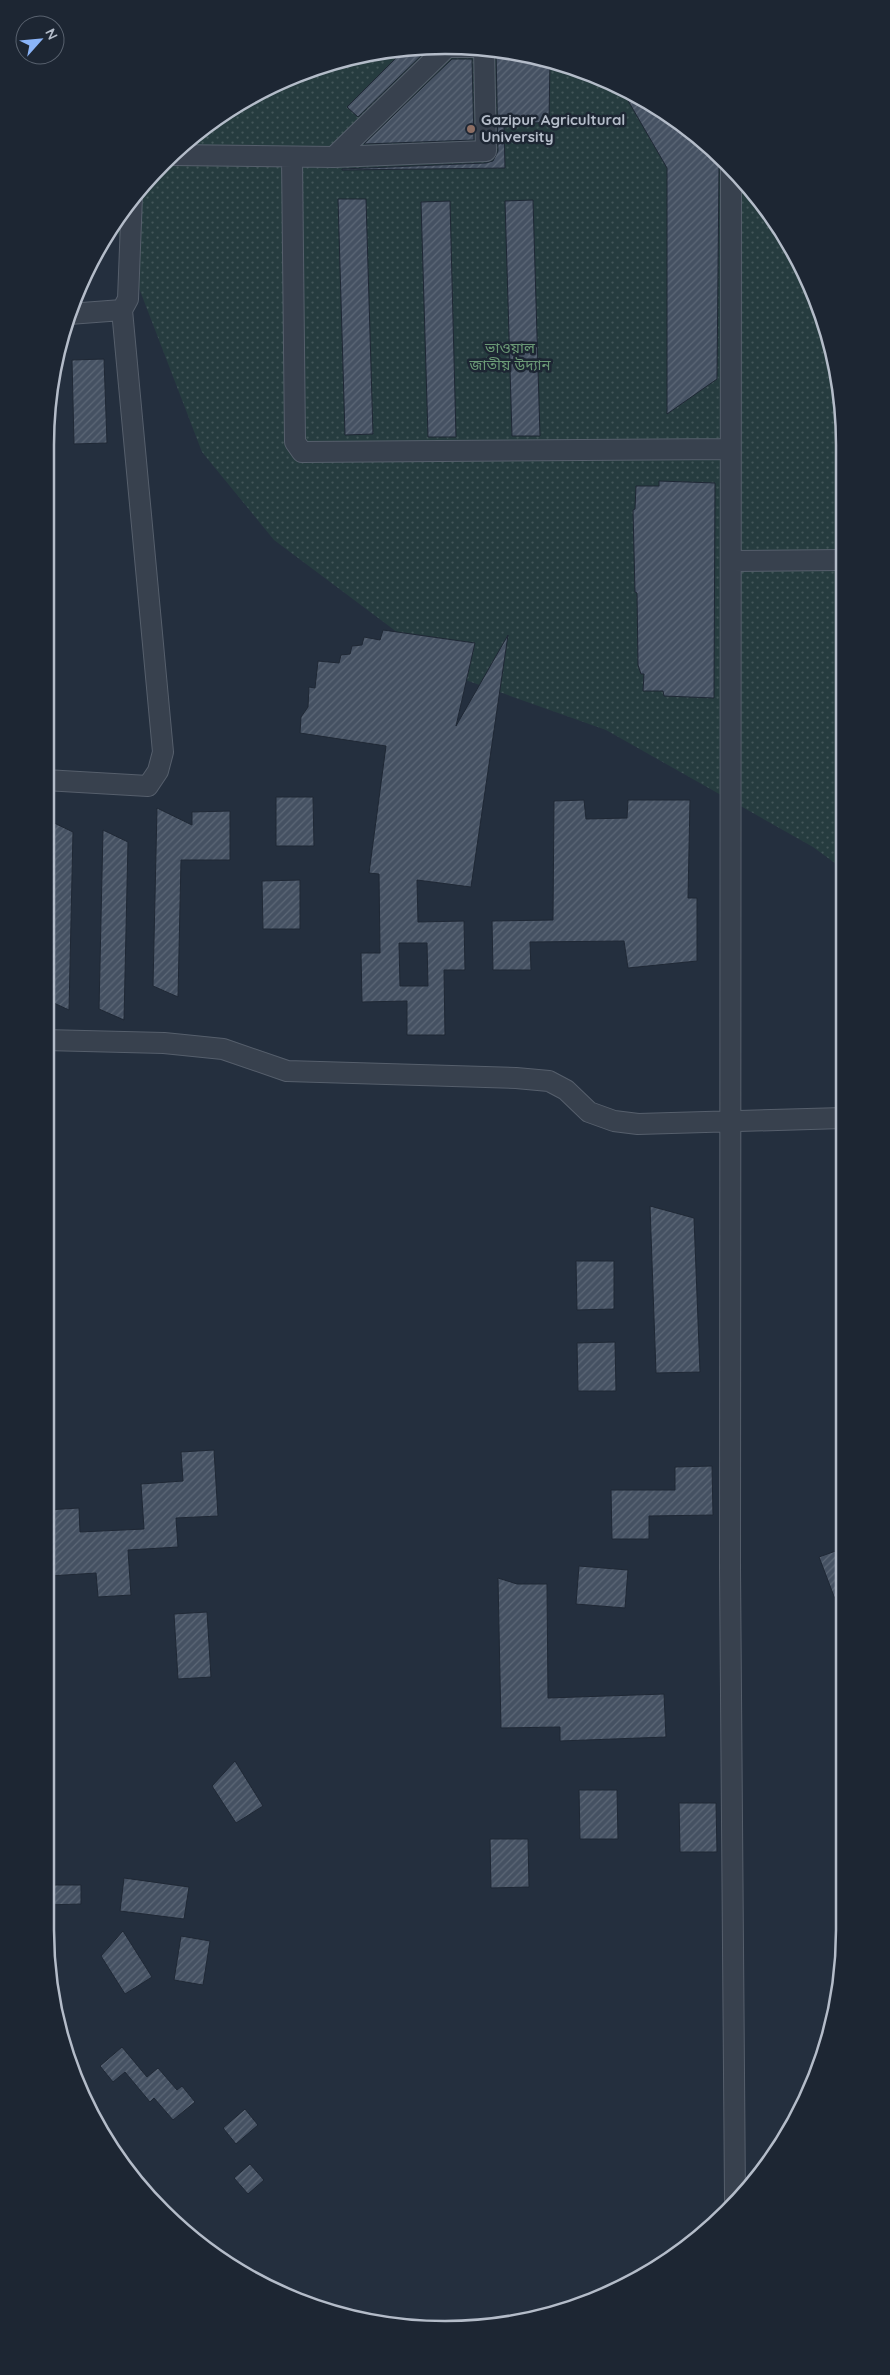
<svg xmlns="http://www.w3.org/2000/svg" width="890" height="2375" viewBox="0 0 890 2375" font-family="Quicksand,'Noto Sans Bengali',sans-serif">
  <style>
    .green { fill: url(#green-dots) }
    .building { fill: url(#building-hatch); stroke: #1f2835; fill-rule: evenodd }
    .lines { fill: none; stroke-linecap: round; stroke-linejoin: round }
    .minor-casing { stroke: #565f6c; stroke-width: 22 }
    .minor { stroke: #38414e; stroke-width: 20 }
    .education-dot { fill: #8d6e63; stroke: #1d2633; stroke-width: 2 }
    .labels { text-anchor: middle; stroke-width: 5; stroke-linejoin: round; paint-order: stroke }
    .poi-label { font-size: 15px; font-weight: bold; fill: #b4bcc9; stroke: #1d2633; text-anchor: start }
    .park-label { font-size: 15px; fill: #6b9a76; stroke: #1d2633 }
    .rim { fill: none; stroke: #b4bcc9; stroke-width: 2.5 }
  </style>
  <defs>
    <pattern id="green-dots" width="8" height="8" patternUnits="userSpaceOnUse" patternTransform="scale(1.25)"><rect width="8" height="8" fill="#263c3f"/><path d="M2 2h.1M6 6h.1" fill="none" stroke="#435659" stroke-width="1.8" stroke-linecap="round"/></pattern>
    <pattern id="building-hatch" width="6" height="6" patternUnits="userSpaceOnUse" patternTransform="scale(1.25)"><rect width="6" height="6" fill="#455162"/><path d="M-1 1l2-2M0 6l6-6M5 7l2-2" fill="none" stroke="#5d6877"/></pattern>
  </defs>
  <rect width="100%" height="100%" fill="#242f3e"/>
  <path class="green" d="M471 46 549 59 667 112 746 181 804 268 842 393 843 869 813 847 606 730 457 677 274 540 202 452 114 223C174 127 282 67 392 49 417 44 446 47 471 46Z"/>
  <path class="building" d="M427 47H430L358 117 347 107 406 48Z
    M496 50 550 59 549 122 504 125 505 168 342 170V169L486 163 493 161 498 151Z
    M452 59H472L474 140 364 144Z
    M623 92 667 112 722 161 719 168 717 379 667 414V168Z
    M338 199H366L373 434 345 435Z
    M533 200 540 436H512L505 201Z
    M450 201 456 437H428L421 202Z
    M104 359 107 443 74 444 72 360Z
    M659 481 715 483 714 698 664 696 663 691H643L644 674H641L638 665 637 593 635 592 633 510 635 509 636 486H659Z
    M383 630 475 643 456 726 508 635 471 887 417 880 418 922 464 921 465 970H444L445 1035H407V1001L362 1002 361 953H380L379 874 369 873 386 746 300 733 301 717 308 707 309 687 315 688 318 661 339 663 341 655 350 654 352 646 362 645 364 637 380 640ZM399 943H427L428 986H400Z
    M276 797H313L314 846H276Z
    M584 800 586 819 627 818 628 800H690L688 898H697V961L628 968 624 941 530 942 531 970H493L492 921 553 920 554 801Z
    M157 808 192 825V812L230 811V860H181L178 997 153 986Z
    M48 820 73 832 69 1010 45 999Z
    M103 830 128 842 124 1020 99 1009Z
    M300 880V929H263L262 881Z
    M650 1206 694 1218 700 1372 656 1373Z
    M576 1261H614V1309L577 1310Z
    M615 1342 616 1391H578L577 1343Z
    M214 1450 218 1516 176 1518 178 1547 128 1550 131 1595 98 1597 96 1573 50 1576 46 1510 79 1508 80 1532 144 1529 141 1484 183 1481 181 1452Z
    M712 1466 713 1515 649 1516V1539H612L611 1490H675V1467Z
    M844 1548V1620H843L819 1557Z
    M579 1566 628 1570 625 1608 576 1604Z
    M498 1578 517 1584H547L548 1698 664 1694 666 1737 560 1741V1727L501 1728Z
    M207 1612 211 1677 178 1679 174 1614Z
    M235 1761 263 1806 236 1823 212 1786Z
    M579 1790H617L618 1839H580Z
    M679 1803H716L717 1852H680Z
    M490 1839H528L529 1887 491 1888Z
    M124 1878 189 1887 184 1919 120 1911Z
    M45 1885H81V1904L45 1905Z
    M123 1931 152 1977 125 1994 101 1956Z
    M181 1936 210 1941 203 1985 174 1980Z
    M122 2047 147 2077 158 2068 177 2090 182 2086 195 2102 173 2120 154 2098 150 2102 125 2072 113 2082 100 2066Z
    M245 2109 258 2125 236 2144 223 2128Z
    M250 2164 264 2180 248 2194 234 2178Z"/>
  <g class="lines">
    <g class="minor-casing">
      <path id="minor" d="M446 47H478
        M171 155 334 157 447 47
        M292 157 295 442 302 452 729 449
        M334 157 486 151 484 48
        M731 168 730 1569 735 2199
        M69 314 122 310 128 299 132 196
        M731 561 842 560
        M45 780 148 786 158 771 163 752 122 310
        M45 1040 164 1043 223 1049 287 1071 516 1078 549 1081 566 1090 589 1112 614 1121 638 1124 843 1118"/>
    </g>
    <use href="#minor" class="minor"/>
  </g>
  <circle class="education-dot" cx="471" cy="129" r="5"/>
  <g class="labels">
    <g class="poi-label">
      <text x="481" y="125">Gazipur Agricultural<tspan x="481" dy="17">University</tspan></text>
    </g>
    <g class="park-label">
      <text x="510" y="353">ভাওয়াল<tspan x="510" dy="17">জাতীয় উদ্যান</tspan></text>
    </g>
  </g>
  <path d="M0 0H890V2375H0ZM445 54H445A391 391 0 0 1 836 445V1930A391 391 0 0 1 445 2321H445A391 391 0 0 1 54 1930V445A391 391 0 0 1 445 54Z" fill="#1d2633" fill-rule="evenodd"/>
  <path class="rim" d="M445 54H445A391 391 0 0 1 836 445V1930A391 391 0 0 1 445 2321H445A391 391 0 0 1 54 1930V445A391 391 0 0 1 445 54Z"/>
  <g transform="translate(40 40) rotate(63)"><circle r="24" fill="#1d2633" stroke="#59626f"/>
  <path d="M0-4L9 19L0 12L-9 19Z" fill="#8ab4f8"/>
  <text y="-8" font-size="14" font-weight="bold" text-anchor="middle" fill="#b4bcc9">N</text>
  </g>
</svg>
